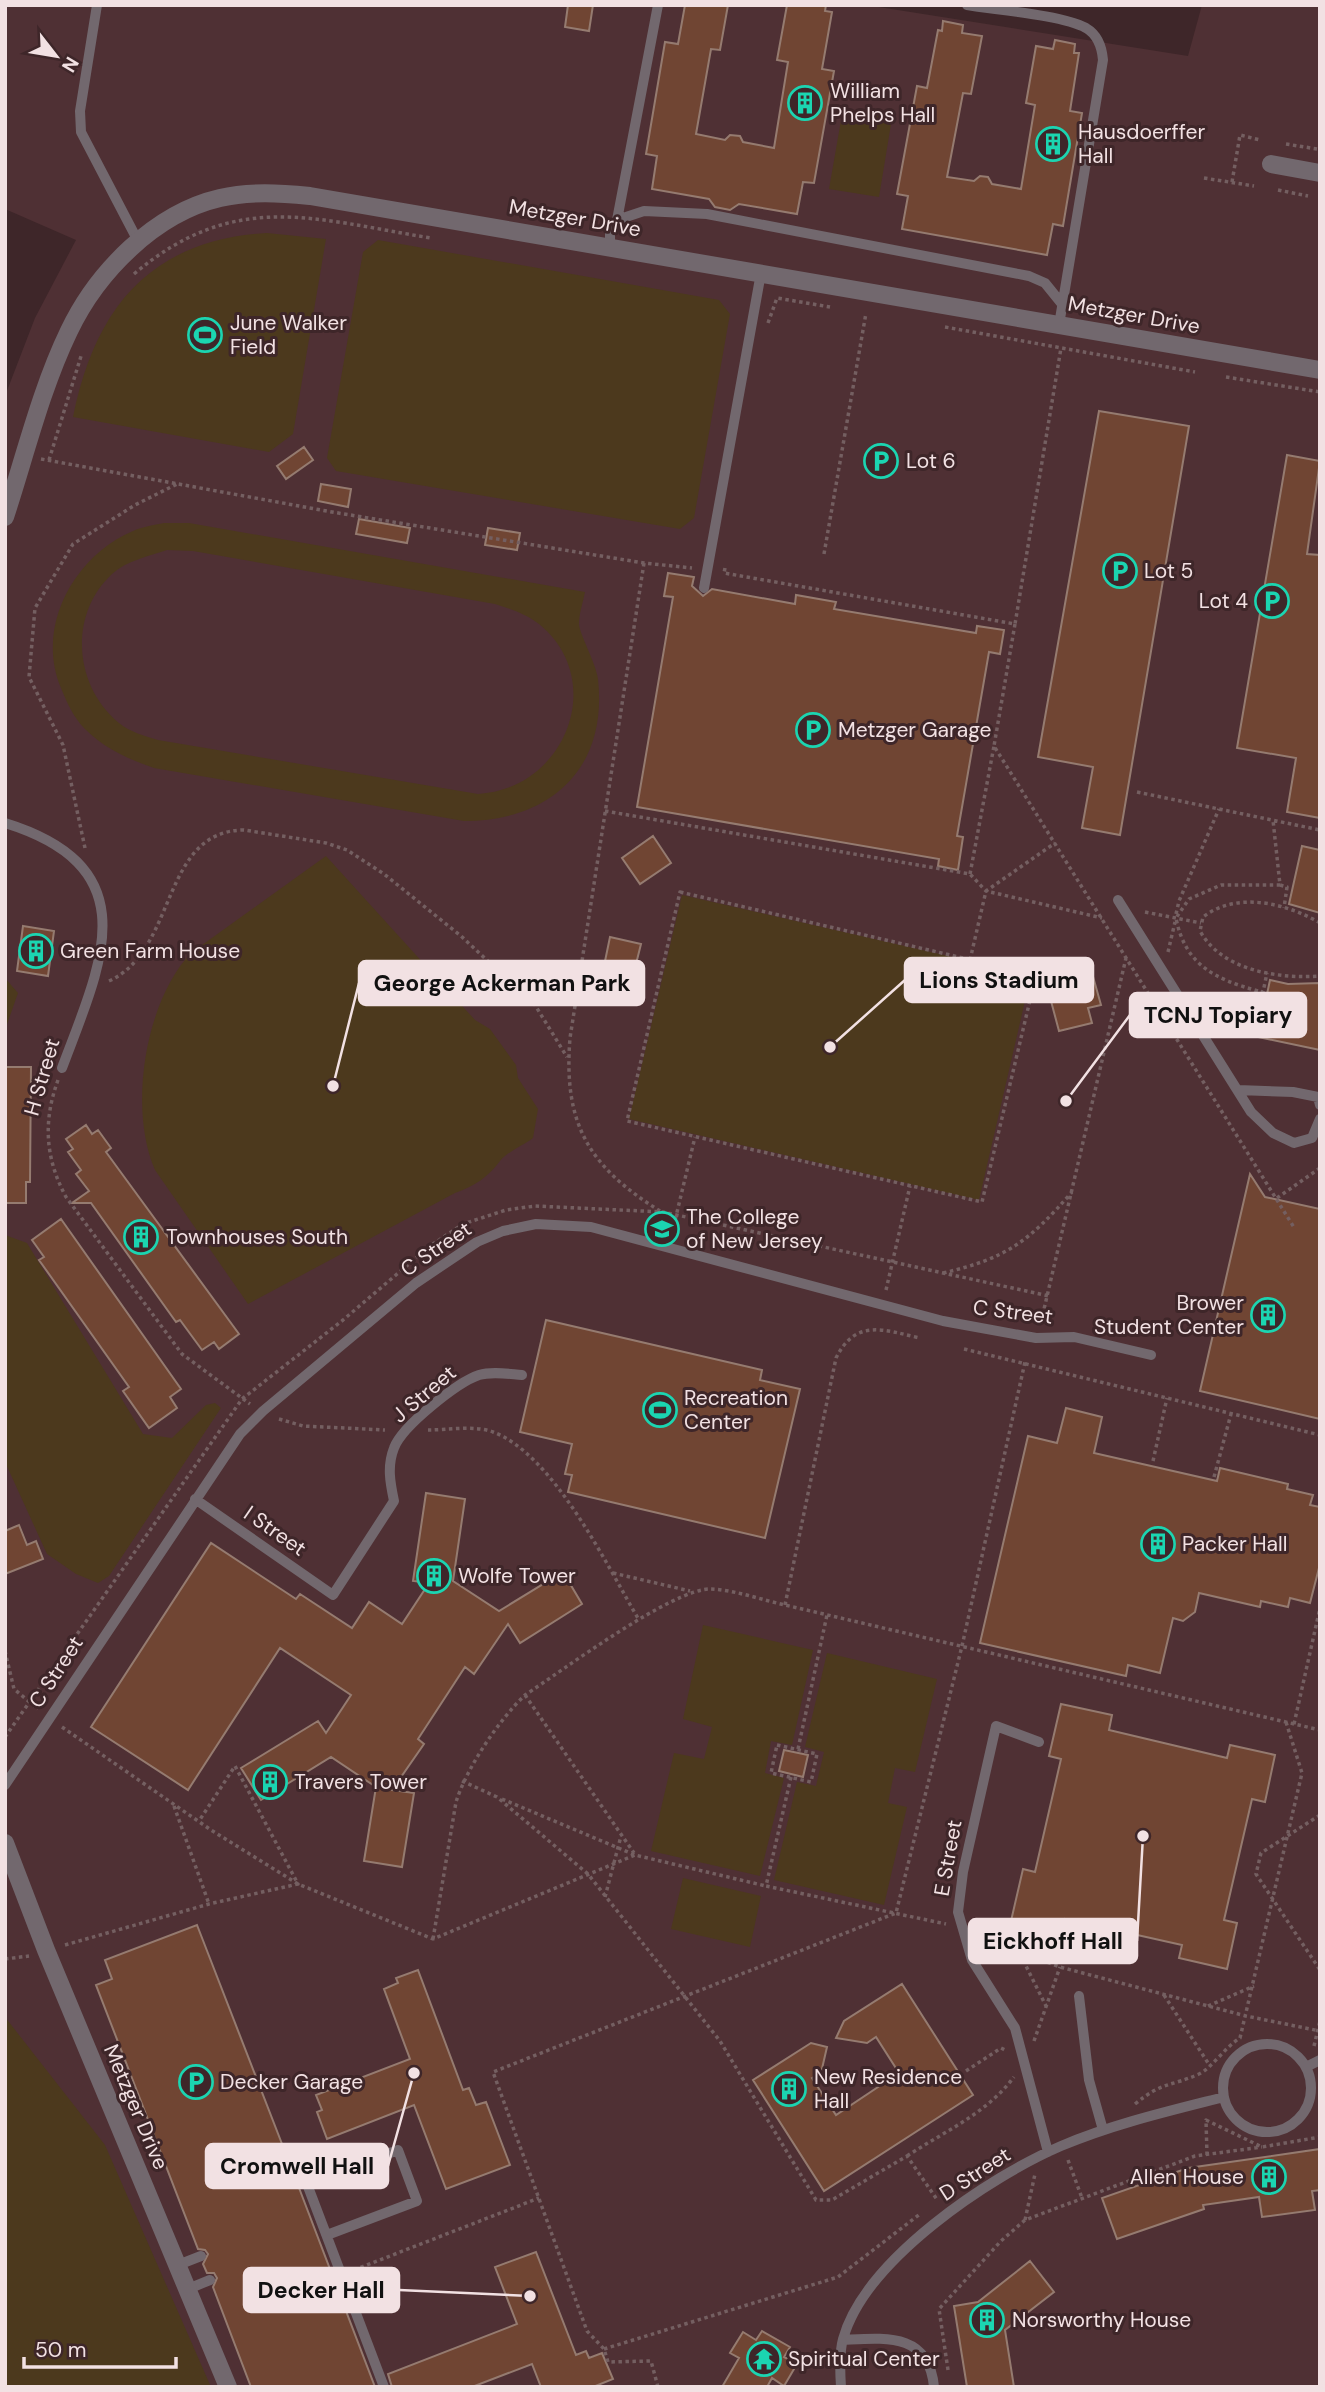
<svg xmlns="http://www.w3.org/2000/svg" width="1325" height="2392" viewBox="0 0 1325 2392" font-family="'DM Sans',sans-serif">
  <style>
    .built { fill: #4f3034 }
    .green { fill: #4c391d; fill-rule: evenodd }
    .building { fill: #704533; stroke: #957b70; stroke-width: 2 }
    .lines { fill: none; stroke-linecap: round; stroke-linejoin: round }
    .path { stroke: #745f61; stroke-width: 3.5; stroke-dasharray: 3.5 3.5; stroke-linecap: butt }
    .lane { stroke: #72686e; stroke-width: 10 }
    .street { stroke: #72686e; stroke-width: 18 }
    .labels { text-anchor: middle; stroke-width: 6; stroke-linejoin: round; paint-order: stroke }
    .poi-label { font-size: 21px; fill: #f2e1e3; stroke: #3e2629; text-anchor: start }
    .street-label { font-size: 21px; fill: #f2e1e3; stroke: #3e2629 }
    .leader { fill: none; stroke: #f2e1e3; stroke-width: 2.5 }
    .callout-dot { fill: #f2e1e3; stroke: #3e2629; stroke-width: 2.5 }
    .callout { fill: #f2e1e3; stroke: #f2e1e3; stroke-width: 2.5 }
    .callout-label { font-size: 23px; text-anchor: middle; font-weight: bold; fill: #111 }
  </style>
  <rect width="100%" height="100%" fill="#3e2629"/>
  <path class="built" d="M5 5H866L1188 56 1202 5H1320V2387H158L5 2062V396L35 318 76 240 5 209Z"/>
  <path class="green" d="M843 109 892 118 879 197 829 189Z
    M267 233 326 239 293 434 269 452 73 417C95 308 150 240 267 233Z
    M378 240 719 300 730 314 694 518 680 529 336 471 327 458 363 252Z
    M164 523H189L585 592C583 602 579 614 579 624 579 633 596 663 598 679 608 769 550 821 464 821L154 768C128 759 105 749 85 729 74 718 67 703 61 688 35 627 74 556 133 531 142 527 154 525 164 523ZM167 550 193 551 495 604C511 609 526 614 539 624 608 680 566 789 478 794L158 740C145 736 130 732 119 723 74 686 68 615 112 574 126 561 149 556 167 550Z
    M326 856 475 1020 490 1029 516 1065 518 1078 538 1109 533 1138C524 1145 507 1152 500 1161 488 1177 475 1186 455 1193L248 1304 155 1170C128 1109 145 1001 191 953Z
    M682 895 1031 975 979 1200 629 1119Z
    M5 978 18 993 5 1030Z
    M5 1235 27 1243 143 1434 172 1438 206 1405 215 1403 221 1408 109 1576 98 1583 76 1574 47 1554 5 1462Z
    M703 1625 813 1650 792 1745 771 1741 765 1773 784 1778 760 1876 651 1851 674 1753 704 1759 712 1727 683 1719Z
    M827 1653 937 1679 915 1772 895 1768 888 1803 907 1807 884 1905 774 1880 797 1782 816 1786 824 1752 805 1747Z
    M683 1878 761 1896 750 1947 671 1929Z
    M5 2017 105 2145 211 2387H5Z"/>
  <path class="building" d="M568 5H593L589 31 565 27Z
    M685 5H728L720 50 711 49 696 134 725 140 730 135 740 136 743 142 774 148 788 62 777 60 787 5H826L825 11 832 12 822 69 834 71 814 183 803 182 797 214 739 204 730 210 715 207 709 199 652 189 657 156 646 154 665 42 678 44Z
    M943 21 963 25 962 33 982 36 971 94 963 93 947 177 974 181 980 176 988 177 992 184 1021 189 1035 105 1026 103 1036 46 1053 49 1055 40 1075 44 1074 53H1079L1070 111 1082 113 1063 226 1053 224 1047 255 902 229 908 196 897 194 917 86 927 88 938 30 942 31Z
    M1099 411 1189 426 1120 835 1082 828 1093 767 1038 757Z
    M304 447 313 460 286 479 277 466Z
    M1287 455 1320 461 1307 554 1320 555V818L1287 812 1296 758 1237 748Z
    M321 484 351 489 348 507 318 501Z
    M359 519 410 528 407 543 356 534Z
    M488 528 520 533 517 550 485 545Z
    M668 573 694 577 692 586 703 596 712 589 795 604 796 595 836 602 834 609 976 633 977 626 1004 630 1000 654 989 652 957 836 963 837 958 870 938 866 939 859 637 807 673 597 664 596Z
    M653 836 671 863 640 884 622 858Z
    M1302 846 1320 850V913L1289 904Z
    M23 926 54 931 48 976 17 971Z
    M610 937 641 944 634 972 604 966Z
    M1076 962 1079 977 1092 973 1101 1005 1088 1008 1092 1023 1059 1031 1043 971Z
    M1270 980 1288 984 1320 983V1050L1258 1037Z
    M5 1067H31L30 1182H26V1203H5Z
    M86 1125 92 1134 98 1130 111 1148 106 1152 239 1334 219 1349 214 1342 202 1350 180 1320 176 1322 91 1203H72L89 1191 76 1174 81 1170 68 1152 73 1149 66 1139Z
    M1250 1174 1265 1197 1320 1209V1419L1200 1391Z
    M61 1219 181 1389 170 1397 177 1408 149 1428 123 1391 129 1387 39 1260 44 1257 32 1240Z
    M546 1320 762 1370 760 1380 800 1389 765 1538 568 1492 572 1475 565 1474 572 1444 520 1432Z
    M1066 1408 1102 1417 1094 1453 1217 1481 1220 1468 1288 1484 1287 1489 1313 1495 1310 1505 1320 1507V1564L1310 1603 1290 1598 1288 1607 1261 1601 1260 1607 1199 1593 1195 1612 1183 1621 1173 1618 1160 1673 1128 1665 1126 1676 980 1643 1028 1436 1057 1443Z
    M426 1493 465 1499 453 1581 499 1611 563 1572 582 1604 520 1643 508 1624 474 1674 465 1667 418 1739 424 1744 392 1790 414 1793 402 1867 364 1861 376 1787 331 1757 261 1800 241 1768 318 1721 326 1733 351 1695 280 1648 188 1790 91 1727 211 1543 296 1599 300 1594 352 1628 369 1602 402 1624 429 1583 413 1581Z
    M19 1525 27 1545 36 1541 43 1559 5 1574V1531Z
    M1061 1704 1112 1715 1109 1730 1227 1758 1230 1745 1275 1755 1265 1802 1252 1799 1224 1920 1237 1923 1227 1969 1179 1958 1182 1945 1097 1926 1065 1919 1062 1933 1011 1921 1023 1869 1035 1872 1061 1759 1049 1756Z
    M784 1750 808 1755 803 1777 779 1771Z
    M197 1925 296 2180 375 2387H251L213 2287 217 2278 214 2273H207L203 2264 208 2254 205 2250 198 2249 96 1985 112 1979 105 1960Z
    M418 1970 463 2090 469 2088 476 2105 486 2102 510 2165 446 2189 414 2105 327 2139 317 2112 322 2110 316 2095 410 2059 384 1989 398 1983 396 1978Z
    M902 1984 973 2095 824 2191 753 2080 811 2043 827 2047 821 2073 812 2078 836 2115 899 2073 876 2037 867 2043 836 2038 844 2021Z
    M1320 2149V2190L1312 2191 1315 2210 1262 2217 1259 2197 1203 2205 1204 2209 1117 2239 1102 2198 1188 2168Z
    M536 2252 576 2355 586 2351 589 2358 602 2353 613 2379 593 2387H541L532 2364 472 2387H392L388 2374 517 2324 495 2267Z
    M1030 2261 1054 2292 1005 2330 1014 2387H967L954 2306 978 2302Z
    M762 2331 790 2347 784 2357 797 2364 784 2386 772 2378 767 2387H722L739 2358 730 2353 743 2332 756 2340Z"/>
  <g class="lines">
    <path class="path" d="M1286 144 1317 149
      M1204 178 1254 186
      M1232 182 1240 135 1260 140
      M1278 190 1308 196
      M134 274C235 189 313 219 431 238
      M768 323 777 298 830 307
      M945 327 1195 372
      M1226 377 1320 392
      M41 459 332 512 644 563 692 568
      M49 460 82 353
      M824 554 866 313
      M644 563 570 1038C563 1124 589 1167 660 1211
      M725 568 724 573 1015 624 1061 348
      M1015 624 994 746 1295 1229
      M1137 792 1320 830
      M605 811 970 874 986 891 1102 918
      M85 848 63 745 29 677 35 608 73 544 135 505 179 483
      M970 874 994 746
      M1280 885 1287 887 1284 908
      M680 892 1036 975 982 1202 627 1121Z
      M1145 912 1201 923
      M1176 914 1179 901 1219 809
      M1320 923C1286 903 1237 891 1203 917L1200 931C1222 971 1279 979 1320 976
      M1168 952 1175 922
      M970 960 986 891 1055 843
      M109 981C178 950 160 831 244 830L326 843 347 850 384 874 461 936 535 1005 567 1057
      M1258 991C1215 979 1185 965 1176 918L1189 899 1221 885H1280L1273 820
      M1212 1018 1258 991 1263 992 1267 973
      M58 1080C43 1121 45 1158 66 1197L182 1354 250 1404
      M1277 1198 1320 1168
      M672 1233 695 1137
      M943 1273C1008 1258 1029 1241 1072 1192
      M886 1290 910 1186
      M1041 1322 1126 958
      M964 1349 1320 1435
      M279 1419 303 1426 385 1430
      M428 1430C447 1430 475 1425 493 1432 554 1455 606 1564 639 1620
      M1153 1461 1167 1398
      M1214 1477 1231 1414
      M613 1573 690 1591
      M785 1605 836 1358C856 1318 884 1330 920 1338
      M5 1651 14 1689 38 1709
      M525 1695 634 1853
      M1294 1724 1320 1608
      M62 1727 211 1830 298 1884 433 1939 635 1855
      M5 1737 242 1399 343 1320 430 1246 463 1224 506 1210 535 1206 663 1212 1049 1296
      M777 1745 817 1754 811 1782 771 1773Z
      M798 1749 827 1615
      M791 1777 766 1886 946 1924
      M462 1781 497 1797 588 1874 720 2041 816 2200H832L907 2156 938 2201
      M502 1799 635 1855 766 1886
      M174 1806 209 1904
      M1320 1815 1261 1853 1256 1874 1320 1970
      M605 1897 621 1836
      M982 1938 1060 1967 1246 2016 1320 2031
      M433 1939 456 1802C467 1767 499 1720 525 1695 562 1671 673 1588 711 1589 735 1590 762 1600 785 1605L1320 1730
      M65 1945 209 1904 298 1884 235 1766 199 1821
      M1020 1954 1047 2008
      M5 1959 29 1956
      M1164 1995 1210 2066
      M1208 2006 1254 1986
      M1034 2041 1060 1967
      M1314 2046 1320 2021
      M966 2071 1001 2048 1005 2050
      M1135 2104C1163 2081 1170 2087 1199 2074 1212 2068 1225 2047 1240 2038L1302 1773 1286 1722
      M1207 2155 1206 2120 1262 2147 1320 2137
      M907 2156C945 2131 986 2114 1014 2077
      M1068 2160 1082 2198
      M1025 2220 1035 2174
      M354 2270 539 2198
      M604 2349 838 2277 920 2214
      M948 2370 939 2309 1001 2241 1025 2220 1195 2156 1262 2147
      M658 2387 651 2361 608 2362 604 2349 587 2331 493 2072 896 1913 962 1646 1025 1362"/>
    <path class="lane" d="M97 5 80 111 81 132 139 243
      M967 5C997 10 1062 15 1086 28 1098 35 1102 48 1103 60L1059 325
      M617 220 644 211 707 214 1029 276 1045 283 1062 304
      M610 247V232L617 220 658 5
      M704 588 761 273
      M5 823C150 868 101 964 62 1068
      M1118 900 1251 1112 1273 1133 1294 1143 1312 1138 1320 1119
      M1238 1090 1293 1092 1318 1097 1320 1105
      M195 1499 333 1595 394 1501C390 1482 387 1466 394 1448 402 1426 458 1382 479 1375 492 1371 509 1374 522 1375
      M1039 1742 996 1726 963 1872 958 1912 972 1960 1015 2028 1048 2152
      M5 1785 240 1434 263 1411 416 1283 477 1242 503 1231 536 1224 591 1227 943 1321 1036 1338 1074 1337 1151 1355
      M1079 1996 1089 2080 1103 2130
      M1223 2088a44 44 0 1 1 88 0a44 44 0 1 1-88 0Z
      M1306 2067 1320 2060
      M327 2235 417 2201 398 2150 307 2184 384 2387
      M178 2265 201 2256
      M188 2289 210 2280
      M843 2340C885 2338 929 2332 934 2387
      M841 2387C840 2372 839 2353 843 2339 865 2260 989 2177 1061 2146 1113 2124 1169 2111 1224 2097"/>
    <path class="street" d="M1271 164 1320 173
      M5 517C25 456 41 389 69 331 97 272 155 213 220 198 250 191 280 193 310 196L1320 370
      M5 1843 46 1950 228 2387"/>
  </g>
  <defs>
    <g id="building-ring" transform="scale(1.75)"><circle r="9.5" fill="#3e2629" stroke="#1bd5b1" stroke-width="1.5"/><path d="M-4-6H4V6H1V3H-1V6H-4ZM-2.5-4.3h1.7v1.8h-1.7ZM.8-4.3h1.7v1.8H.8ZM-2.5-1h1.7V.8h-1.7ZM.8-1h1.7V.8H.8Z" fill="#1bd5b1"/></g>
    <g id="stadium-ring" transform="scale(1.75)"><circle r="9.5" fill="#3e2629" stroke="#1bd5b1" stroke-width="1.5"/><path d="M0-5a6.5 5 0 1 0 0 10a6.5 5 0 1 0 0-10ZM-3.5-1.8h7v3.6h-7Z" fill="#1bd5b1"/></g>
    <g id="parking-ring" transform="scale(1.75)"><circle r="9.5" fill="#3e2629" stroke="#1bd5b1" stroke-width="1.5"/><path d="M-3.5-5.5H1a3.5 3.5 0 0 1 0 7H-1V5.5H-3.5ZM-1-3.4V-.6H.8a1.4 1.4 0 0 0 0-2.8Z" fill="#1bd5b1"/></g>
    <g id="university-ring" transform="scale(1.75)"><circle r="9.5" fill="#3e2629" stroke="#1bd5b1" stroke-width="1.5"/><path d="M0-5L7-2L0 1L-7-2ZM-4 1L0 2.5L4 1V4Q0 6-4 4Z" fill="#1bd5b1"/></g>
    <g id="temple-ring" transform="scale(1.75)"><circle r="9.5" fill="#3e2629" stroke="#1bd5b1" stroke-width="1.5"/><path d="M0-6L5-2H3V0L6.5 2.5H4V6H1.5V3h-3V6H-4V2.5H-6.5L-3 0V-2H-5Z" fill="#1bd5b1"/></g>
  </defs>
  <g fill-rule="evenodd">
    <use href="#building-ring" x="805" y="103"/>
    <use href="#building-ring" x="1053" y="144"/>
    <use href="#stadium-ring" x="205" y="335"/>
    <use href="#parking-ring" x="881" y="461"/>
    <use href="#parking-ring" x="1120" y="571"/>
    <use href="#parking-ring" x="1272" y="601"/>
    <use href="#parking-ring" x="813" y="730"/>
    <use href="#building-ring" x="36" y="951"/>
    <use href="#university-ring" x="662" y="1229"/>
    <use href="#building-ring" x="141" y="1237"/>
    <use href="#building-ring" x="1268" y="1315"/>
    <use href="#stadium-ring" x="660" y="1410"/>
    <use href="#building-ring" x="1158" y="1544"/>
    <use href="#building-ring" x="434" y="1576"/>
    <use href="#building-ring" x="270" y="1782"/>
    <use href="#parking-ring" x="196" y="2082"/>
    <use href="#building-ring" x="789" y="2089"/>
    <use href="#building-ring" x="1269" y="2177"/>
    <use href="#building-ring" x="987" y="2320"/>
    <use href="#temple-ring" x="764" y="2359"/>
  </g>
  <g class="labels">
    <g class="poi-label">
      <text x="830" y="98">William<tspan x="830" dy="24">Phelps Hall</tspan></text>
      <text x="1078" y="139">Hausdoerffer<tspan x="1078" dy="24">Hall</tspan></text>
      <text x="230" y="330">June Walker<tspan x="230" dy="24">Field</tspan></text>
      <text x="906" y="468">Lot 6</text>
      <text x="1144" y="578">Lot 5</text>
      <text x="1248" y="608" text-anchor="end">Lot 4</text>
      <text x="838" y="737">Metzger Garage</text>
      <text x="60" y="958">Green Farm House</text>
      <text x="686" y="1224">The College<tspan x="686" dy="24">of New Jersey</tspan></text>
      <text x="166" y="1244">Townhouses South</text>
      <text x="1244" y="1310" text-anchor="end">Brower<tspan x="1244" dy="24">Student Center</tspan></text>
      <text x="684" y="1405">Recreation<tspan x="684" dy="24">Center</tspan></text>
      <text x="1182" y="1551">Packer Hall</text>
      <text x="458" y="1583">Wolfe Tower</text>
      <text x="294" y="1789">Travers Tower</text>
      <text x="814" y="2084">New Residence<tspan x="814" dy="24">Hall</tspan></text>
      <text x="220" y="2089">Decker Garage</text>
      <text x="1244" y="2184" text-anchor="end">Allen House</text>
      <text x="1012" y="2327">Norsworthy House</text>
      <text x="788" y="2366">Spiritual Center</text>
    </g>
    <g class="street-label">
      <text transform="translate(575 218) rotate(10)" y="7">Metzger Drive</text>
      <text transform="translate(1134 315) rotate(10)" y="7">Metzger Drive</text>
      <text transform="translate(42 1077) rotate(-74)" y="7">H Street</text>
      <text transform="translate(436 1249) rotate(-34)" y="7">C Street</text>
      <text transform="translate(1013 1312) rotate(7)" y="7">C Street</text>
      <text transform="translate(424 1394) rotate(-40)" y="7">J Street</text>
      <text transform="translate(275 1531) rotate(35)" y="7">I Street</text>
      <text transform="translate(56 1672) rotate(-57)" y="7">C Street</text>
      <text transform="translate(948 1858) rotate(-80)" y="7">E Street</text>
      <text transform="translate(136 2107) rotate(67)" y="7">Metzger Drive</text>
      <text transform="translate(975 2174) rotate(-33)" y="7">D Street</text>
    </g>
  </g>
  <path class="leader" d="M830 1047L905 980M333 1086L359 983M1066 1101L1130 1015M1143 1836L1137 1941M414 2073L388 2166M530 2296L399 2290"/>
  <g class="callout-dot">
    <circle cx="830" cy="1047" r="7"/>
    <circle cx="333" cy="1086" r="7"/>
    <circle cx="1066" cy="1101" r="7"/>
    <circle cx="1143" cy="1836" r="7"/>
    <circle cx="414" cy="2073" r="7"/>
    <circle cx="530" cy="2296" r="7"/>
  </g>
  <g class="callout">
    <rect x="905" y="958" width="188" height="44" rx="7"/>
    <rect x="359" y="961" width="285" height="44" rx="7"/>
    <rect x="1130" y="993" width="176" height="44" rx="7"/>
    <rect x="969" y="1919" width="168" height="44" rx="7"/>
    <rect x="206" y="2144" width="182" height="44" rx="7"/>
    <rect x="244" y="2268" width="155" height="44" rx="7"/>
  </g>
  <g class="callout-label">
    <text x="999" y="988">Lions Stadium</text>
    <text x="502" y="991">George Ackerman Park</text>
    <text x="1218" y="1023">TCNJ Topiary</text>
    <text x="1053" y="1949">Eickhoff Hall</text>
    <text x="297" y="2174">Cromwell Hall</text>
    <text x="321" y="2298">Decker Hall</text>
  </g>
  <rect width="1325" height="2392" fill="none" stroke="#f2e1e3" stroke-width="14"/>
  <g transform="translate(56 56) rotate(121)" stroke="#3e2629" stroke-width="5" paint-order="stroke">
  <path d="M0-5L12 26L0 18L-12 26Z" fill="#f2e1e3"/>
  <text y="-10" font-size="19" font-weight="bold" text-anchor="middle" fill="#f2e1e3">N</text>
  </g>
  <path d="M24 2357v10h152v-10" fill="none" stroke="#f2e1e3" stroke-width="3.5"/>
  <text x="35" y="2357" font-size="21" fill="#f2e1e3" stroke="#3e2629" stroke-width="5" paint-order="stroke">50 m</text>
</svg>
